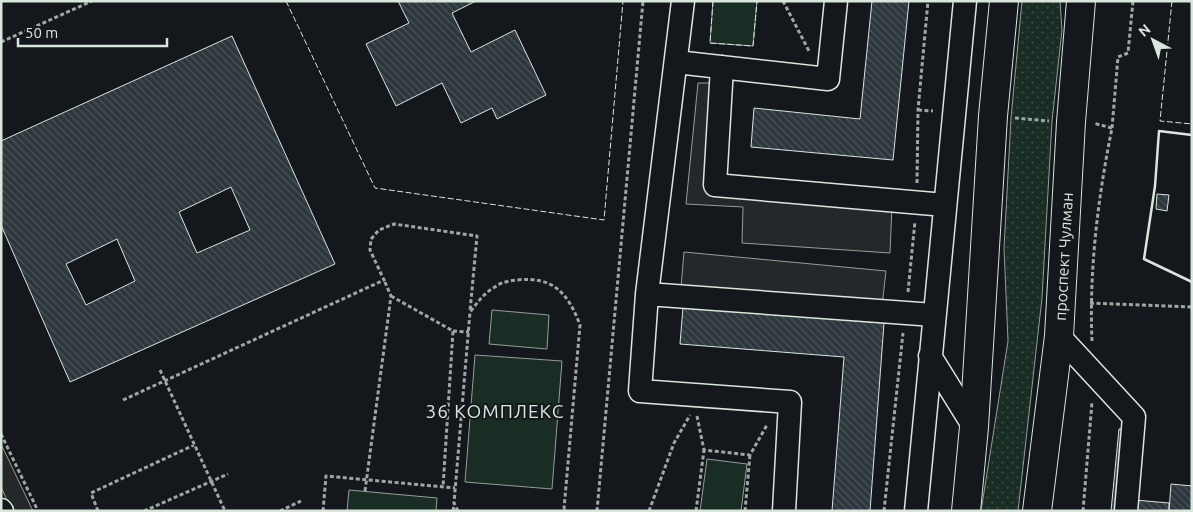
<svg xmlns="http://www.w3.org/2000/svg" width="1193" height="512" viewBox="0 0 1193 512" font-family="Ubuntu,sans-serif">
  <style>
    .green { fill: url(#green-dots); stroke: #939e99 }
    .pitch { fill: #1a2d24; stroke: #939e99 }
    .parking { fill: #24282b; stroke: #939e99 }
    .building { fill: url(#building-back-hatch); stroke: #d8e6dc; fill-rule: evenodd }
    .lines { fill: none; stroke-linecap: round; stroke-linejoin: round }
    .minor-casing { stroke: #d8e6dc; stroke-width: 25 }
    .major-casing { stroke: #d8e6dc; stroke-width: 30 }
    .path { stroke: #9da8a2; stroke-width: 3; stroke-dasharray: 4 2.5; stroke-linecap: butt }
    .minor { stroke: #14181c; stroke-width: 22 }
    .major { stroke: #14181c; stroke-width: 28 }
    .fence { stroke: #d8e6dc; stroke-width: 1; stroke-dasharray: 6 2.5; stroke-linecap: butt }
    .wall { stroke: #d8e6dc; stroke-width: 2.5 }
    .labels { text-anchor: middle; stroke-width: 4; stroke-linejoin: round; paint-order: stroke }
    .street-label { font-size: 16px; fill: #d8e6dc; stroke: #14181c }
    .quarter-label { font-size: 19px; letter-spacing: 1px; fill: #d8e6dc; stroke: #14181c }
  </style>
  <defs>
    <pattern id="green-dots" width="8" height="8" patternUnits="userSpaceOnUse" patternTransform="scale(1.25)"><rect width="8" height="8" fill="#1a2d24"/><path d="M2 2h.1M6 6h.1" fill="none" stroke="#3b4b43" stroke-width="1.8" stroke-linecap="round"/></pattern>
    <pattern id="building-back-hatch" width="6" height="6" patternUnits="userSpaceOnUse" patternTransform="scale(1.25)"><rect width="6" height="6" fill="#2c363c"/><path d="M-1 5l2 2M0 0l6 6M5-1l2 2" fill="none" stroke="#4a5358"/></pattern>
  </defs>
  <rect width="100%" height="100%" fill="#14181c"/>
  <path class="green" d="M1022 1H1060L1062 30 1052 121 1042 298 1018 511H981L1008 341 1004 248 1011 118Z"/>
  <path class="pitch" d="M713 1H757L753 46 710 43Z
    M492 310 549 315 547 349 489 344Z
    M475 355 562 361 552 489 465 482Z
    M707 459 747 464 741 511H700Z
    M349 490 437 498 436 511H347Z"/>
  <path class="parking" d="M698 83H714L710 188 892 206 890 253 742 243 743 207 686 204Z
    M684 252 886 271 882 306 681 287Z
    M1 444 33 511H12L1 487Z"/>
  <path class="building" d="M398 1H476L452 13 471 52 515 30 546 95 497 119 492 108 461 123 442 83 396 106 366 44 409 23Z
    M872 1H909L893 160 751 147 754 108 860 119Z
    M232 36 335 264 70 382 1 225V141ZM231 187 250 230 197 253 179 212ZM117 239 135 281 86 305 66 264Z
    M1157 194 1169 195 1167 211 1156 209Z
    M683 307 884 323 870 511H832L844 357 680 344Z
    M1119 429 1143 431 1135 500 1169 503V511H1111Z
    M1171 484 1192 486V511H1169Z"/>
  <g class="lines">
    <g class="minor-casing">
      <path id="minor" d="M676 62 828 79 836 1
        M722 67 715 185 945 205
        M647 294 683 1
        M1059 336 1134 417 1126 511
        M930 356 974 427
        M1 510 2 511
        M784 511 790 402 640 391 647 294 934 315
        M916 511 965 1"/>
    </g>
    <g class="major-casing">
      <g id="major">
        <path d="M966 511 974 427 993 116 1004 1"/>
        <path id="s1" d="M1037 511 1059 336 1071 122 1081 1"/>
      </g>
    </g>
    <path class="path" d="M783 1 809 51
      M1 42 92 1
      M918 110 933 111
      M1015 118 1049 121
      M1112 128 1118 57 1128 53 1133 1
      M917 183 918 110 928 1
      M908 292 915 221
      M391 296 453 331 443 487
      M1090 303 1192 307
      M453 331 469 332
      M1092 341C1089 270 1098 197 1112 128L1093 123
      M160 370 225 511
      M123 400 384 280 370 250 371 239 379 230 394 224 477 236 470 311
      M697 416 704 450 750 455 767 425
      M1 434 38 511
      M365 491 391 296 384 280
      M98 511 91 493 194 445
      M144 511 228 474
      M280 511 301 501
      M323 511 326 476 455 488
      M453 511 454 504
      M458 511 454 503 470 312C478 302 484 293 495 287 501 282 509 281 517 280 553 276 568 293 580 325L564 509 562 511
      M597 511 643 1
      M649 511 674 443 690 415
      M696 511 704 450
      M745 511 750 455
      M884 511 903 333
      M1083 511 1092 402"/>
    <use href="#minor" class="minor"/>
    <use href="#major" class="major"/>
    <path class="fence" d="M286 1 375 188 604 220 623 1
      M713 1 710 43 753 46 757 1
      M1172 1 1160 121 1192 124"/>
    <path class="wall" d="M1192 135 1159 131 1155 186 1144 259 1192 282"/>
  </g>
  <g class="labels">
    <g class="street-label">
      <text dy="6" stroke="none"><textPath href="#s1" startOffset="256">проспект Чулман</textPath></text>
    </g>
    <g class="quarter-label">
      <text x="495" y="418">36 КОМПЛЕКС</text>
    </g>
  </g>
  <rect width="1193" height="512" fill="none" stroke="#d8e6dc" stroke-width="5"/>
  <g transform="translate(1153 40) rotate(319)" stroke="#14181c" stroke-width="4" paint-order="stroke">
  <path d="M0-4L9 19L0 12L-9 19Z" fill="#d8e6dc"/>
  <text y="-8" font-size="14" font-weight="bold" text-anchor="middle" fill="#d8e6dc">N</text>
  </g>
  <path d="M18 38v8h149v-8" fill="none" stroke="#d8e6dc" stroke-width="2.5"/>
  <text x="25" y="38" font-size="15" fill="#d8e6dc" stroke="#14181c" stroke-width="4" paint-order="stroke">50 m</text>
</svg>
